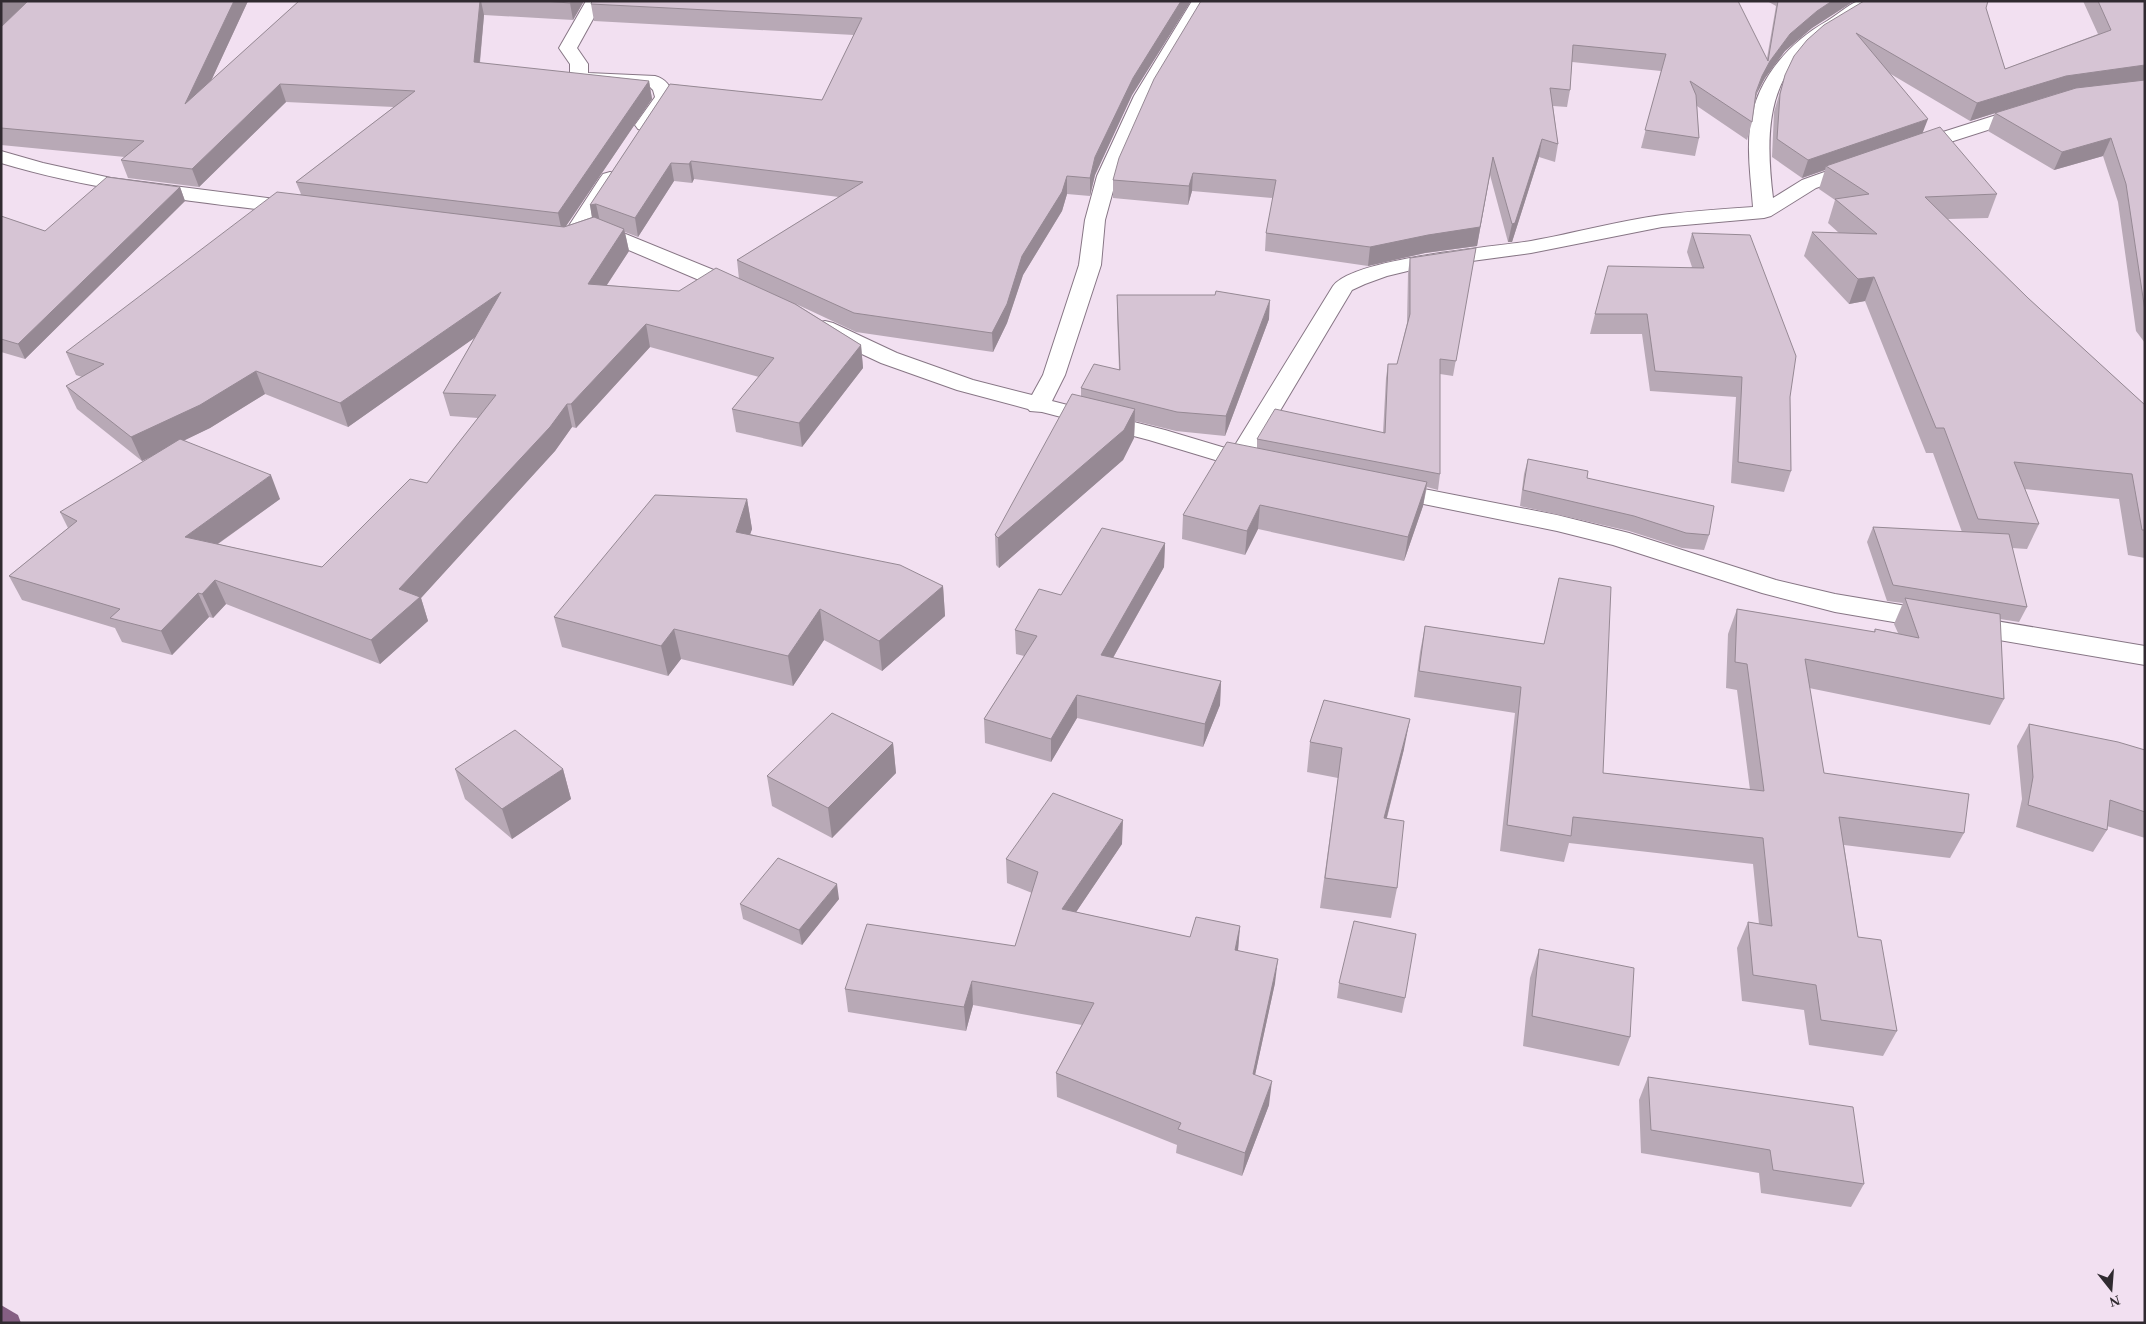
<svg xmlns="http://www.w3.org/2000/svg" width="2146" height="1324" viewBox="0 0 2146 1324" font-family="'Times New Roman',serif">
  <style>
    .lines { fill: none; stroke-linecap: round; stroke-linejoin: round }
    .stream { fill: #855f83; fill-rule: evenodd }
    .minor-casing { stroke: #877685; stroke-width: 2 }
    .minor { fill: #fff; fill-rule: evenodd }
    .wall { fill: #b8a9b6; fill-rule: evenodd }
    .shaded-wall { fill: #968994 }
    .building { fill: #d6c4d4; stroke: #968994 }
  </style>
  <rect width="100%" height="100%" fill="#f2e0f1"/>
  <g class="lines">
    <path class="stream" d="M1 1305 18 1315 21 1323H1Z"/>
    <g class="minor-casing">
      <path id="minor" d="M586 1H603L577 48 588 64V73L655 76C666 79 671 86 673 97L652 129 645 131 638 129 635 125 655 97 653 90 650 87 579 83 573 82 570 78V64L559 48Z
        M1192 1H1209L1152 96 1117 176 1105 220 1101 265 1065 375 1052 401 1165 430 1232 450 1333 286C1353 258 1494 247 1531 241 1575 233 1618 221 1662 215 1692 211 1723 209 1753 207 1751 180 1747 154 1750 127 1755 81 1788 43 1827 21 1836 16 1848 5 1856 2 1860 0 1869 1 1874 1 1861 20 1837 28 1818 41 1764 77 1766 141 1773 198L1802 180 1850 163 1857 161 1864 163 1867 167 1864 171 1816 188 1771 216 1764 218 1662 227 1531 253 1420 268 1387 276 1365 284 1352 290 1253 456 1264 459 1267 464 1264 469 1255 472 1149 440 1042 412 1030 411 1028 409 957 390 881 363 817 333 814 328 817 323 825 321 833 323 897 353 973 380 1032 395 1043 375 1079 265 1085 220 1097 176 1134 96Z
        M2028 105 2035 107 2037 111 2035 115 1919 152 1912 154 1905 152 1902 148 1905 144Z
        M1 151 43 163 111 178 298 202 305 204 308 208 305 212 298 214C198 202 98 192 1 163Z
        M610 172 617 174 620 178 589 227 599 224 606 226 748 284 751 289 748 294 740 295 732 294 598 237 593 238 584 234 576 245 569 247 562 245 559 241 600 178 603 174Z
        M1388 482 1557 515 1629 533 1776 580 1835 594 2145 646V665L1835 612 1762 593 1613 545 1557 531 1379 495 1376 490 1379 485Z"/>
    </g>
    <use href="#minor" class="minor"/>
  </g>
  <path class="wall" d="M1 1H248L211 81 299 1H584L573 20 484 15 480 63 649 81 652 99 566 226 592 217 590 205 670 84 822 100 854 35 594 21 591 4 1191 1 1132 95 1095 175 1090 196 1067 194 1062 211 1023 275 1007 323 993 352 856 332 796 304 861 345 863 368 802 447 736 432 732 409 759 377 650 347 576 428 572 427 555 451 421 598 428 621 380 664 226 604 213 618 209 617 172 655 122 642 115 628 22 600 9 576 68 528 60 512 155 455 142 461 77 409 66 386 82 377 76 375 66 352 301 194 296 182 394 107 286 102 199 187 128 178 121 160 125 157 1 145ZM694 179 839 197 737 260 739 279 788 301 607 285 629 251 625 232 638 237 674 181 692 183ZM475 337 443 393 450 416 478 418 427 483 322 567 218 544 280 499 184 440 210 428 265 394 348 427Z
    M1201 1 1767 58 1776 6 1767 1H1854L1812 28 1785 51 1765 78 1757 93 1756 98 1752 122 1747 140 1697 106 1699 138 1695 156 1641 148 1661 71 1572 62 1570 90 1567 107 1553 106 1558 144 1555 162 1539 157 1512 242H1508L1490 175 1477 246 1425 253 1368 266 1265 251 1266 233 1273 198 1192 191 1188 205 1113 198V180Z
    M1864 1 1986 8 2005 69 2098 34 2083 1H2145V343L2136 331 2118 202 2103 156 2054 170 1988 131 1995 113 2059 93 1970 121 1889 73 1923 133 1997 194 1988 218 1948 219 2028 298 2145 405V558L2128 555 2119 499 2025 489 2039 524 2027 549 2012 548 2027 607 2019 622 2000 619 2004 699 1990 725 1809 688 1824 773 1964 833 1950 858 1844 845 1858 937 1897 1031 1883 1056 1809 1045 1804 1010 1742 1001 1737 948 1748 922 1759 924 1753 864 1569 843 1564 862 1500 851 1515 713 1414 697 1420 652 1425 626 1544 644 1559 578 1603 773 1750 790 1737 690 1726 688 1728 634 1737 609 1874 632 1875 629 1898 633 1894 624 1903 603 1887 601 1867 542 1873 527 1962 532 1933 453H1926L1865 301 1849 304 1804 256 1812 232 1839 233 1828 223 1835 200 1819 189 1825 170 1802 178 1772 157 1774 112 1785 75Z
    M180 187 185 201 25 359 1 352V216L45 231Z
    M1692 233 1790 397 1791 471 1784 492 1731 483 1736 397 1650 391 1642 334H1590L1595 314 1692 267 1687 252Z
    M1476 248 1453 376 1440 374V474L1438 490 1427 487 1423 506 1404 561 1258 529 1245 555 1182 539 1183 515 1257 448V439L1383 433 1386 378 1388 364H1397L1407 323 1408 273 1410 258Z
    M1117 295 1269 319 1225 436 1176 431 1135 421 1134 438 1123 460 999 568 996 565 995 535 1081 396V388L1119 369 1117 314Z
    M1528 459 1587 478 1709 535 1704 550 1682 548 1629 531 1520 506 1524 474Z
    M747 499 752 529 750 534 943 586 945 616 882 671 824 640 793 686 681 659 668 676 562 647 554 617Z
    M1165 543 1164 567 1113 658 1221 681 1220 705 1203 747 1077 718 1051 762 985 743 984 719 1024 656 1016 654 1015 630 1061 595Z
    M2029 724 2145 750V838L2107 826V830L2093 852 2016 827 2022 799 2017 746Z
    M1310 742 1404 749 1387 818 1397 888 1391 918 1320 908 1338 778 1307 772Z
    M893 743 896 773 832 838 772 806 767 776Z
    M455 769H563L571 799 512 839 465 799Z
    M1122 844 1076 912 1190 937 1240 926 1238 950 1275 983 1255 1075 1269 1105 1242 1176 1176 1153 1177 1145 1057 1097 1056 1073 1082 1025 973 1005 966 1031 848 1012 845 989 1015 946 1032 893 1007 883 1006 859Z
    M839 899 802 945 743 919 740 904Z
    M1539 949 1630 1037 1619 1066 1523 1046 1530 978Z
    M1339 983 1405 998 1402 1013 1337 998Z
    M1648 1077 1864 1184 1851 1207 1761 1193 1759 1173 1641 1153 1639 1100Z"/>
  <path class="shaded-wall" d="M4 1H29L1 27V4Z
    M234 1H248L192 122 185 104Z
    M480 1H481L484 15 478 80 474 62Z
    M571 1H584L573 20 570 3Z
    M1181 1H1191L1132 95 1095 175 1090 196V178L1095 157 1133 78Z
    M1832 1H1854L1812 28 1785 51 1765 78 1757 93 1751 110 1762 76 1770 61 1790 34 1817 11Z
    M2145 65V82L2059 93 1970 121 1977 103 2066 76Z
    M649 81 652 99 562 232 558 213Z
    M280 84 286 102 199 187 192 169Z
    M1928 119 1921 137 1826 166 1825 170 1802 178 1808 160Z
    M2111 138 2103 156 2054 170 2062 152Z
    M1542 139 1539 157 1512 242H1508L1512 224Z
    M1493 157 1477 246 1425 253 1368 266 1370 247Z
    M691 161 694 179 692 183 689 164Z
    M671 163 674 181 638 237 635 218Z
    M1193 173 1192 191 1188 205 1189 186Z
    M1067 176V194L1062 211 1023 275 1007 323 993 352 992 333 1022 256Z
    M180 187 185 201 25 359 18 344Z
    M596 204 600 222 593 224 590 205Z
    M624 229 629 251 593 306 588 284Z
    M1874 277 1865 301 1849 304 1858 279Z
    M501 292 507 315 348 427 340 403Z
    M1270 300 1269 319 1225 436 1226 416Z
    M646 324 650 347 576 428 571 404Z
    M861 345 863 368 802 447 799 423Z
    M256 371 265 394 210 428 142 461 131 437Z
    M567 404 572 427 555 451 421 598 428 621 380 664 371 640 399 589Z
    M1135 409 1134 438 1123 460 999 568 998 538Z
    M271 475 280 499 195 560 185 537Z
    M1427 482 1423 506 1404 561 1408 537Z
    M747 499 752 529 741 561 736 532Z
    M1260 505 1258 529 1245 555 1247 531Z
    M1165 543 1164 567 1101 679V655Z
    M215 580 226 604 213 618 202 594Z
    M943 586 945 616 882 671 879 641Z
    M198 593 209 617 172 655 161 631Z
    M820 609 824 640 793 686 788 656Z
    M674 629 681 659 668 676 661 646Z
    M1221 681 1220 705 1203 747 1205 724Z
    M1077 695V718L1051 762V739Z
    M1410 719 1404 749 1379 848 1384 818Z
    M893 743 896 773 832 838 828 808Z
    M563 769 571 799 512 839 502 809Z
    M1123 820 1122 844 1062 933V909Z
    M837 884 839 899 802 945 799 930Z
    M1240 926 1238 950H1235Z
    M1278 959 1275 983 1250 1098 1253 1074Z
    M972 981 973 1005 966 1031 964 1007Z
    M1272 1081 1269 1105 1242 1176 1245 1153Z"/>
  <path class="building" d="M28 1H234L185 104 299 1H480L474 62 649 81 558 213 296 182 415 91 280 84 192 169 121 160 144 141 1 128V27Z
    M544 1H571L570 3Z
    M592 1H1181L1133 78 1095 157 1090 178 1067 176 1062 192 1022 256 1007 304 992 333 854 313 737 260 863 182 691 161 689 164 671 163 635 218 596 204 590 205 670 84 822 100 862 18 591 4Z
    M1201 1H1738L1768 61 1778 1H1832L1817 11 1790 34 1770 61 1762 76 1756 92 1752 122 1690 81 1696 95 1699 138 1645 130 1666 54 1573 45 1570 90 1550 88 1558 144 1542 139 1515 223 1512 224 1493 157 1480 227 1428 235 1370 247 1266 233 1276 180 1193 173 1189 186 1113 180 1119 158 1154 79Z
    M1864 1H1988L1986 8 2005 69 2111 30 2098 1H2145V65L2066 76 1977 103 1856 33 1928 119 1808 160 1777 139 1780 94 1785 75 1794 56 1807 40 1824 25Z
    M2145 80V311L2126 184 2111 138 2062 152 1995 113 2076 88Z
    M1940 127 1997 194 1925 197 2028 298 2145 405V530H2142L2132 474 2014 462 2039 524 1978 519 1944 428H1936L1874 277 1858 279 1812 232 1877 234 1835 199 1869 194 1826 166Z
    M107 177 180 187 18 344 1 339V216L45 231Z
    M277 192 564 227 594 217 624 229 588 284 679 291 716 268 795 304 861 345 799 423 732 409 774 358 646 324 571 404H567L550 427 399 589 420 597 371 640 215 580 202 594 198 593 161 631 110 618 120 609 9 576 77 521 60 512 180 439 271 475 185 537 322 567 410 479 427 483 496 395 443 393 501 292 340 403 256 371 200 405 131 437 66 386 104 364 66 352Z
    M1692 233 1750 235 1796 356 1790 397 1791 471 1738 462 1742 377 1655 371 1647 314H1595L1608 266 1704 268Z
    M1476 248 1456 361 1440 359V474L1257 439 1275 409 1385 433 1388 364H1397L1410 314V258Z
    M1216 291 1270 300 1226 416 1177 412 1081 388 1094 364 1120 370 1117 295H1215Z
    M1072 394 1135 409 1124 430 998 538 995 535Z
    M1227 442 1427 482 1408 537 1260 505 1247 531 1183 515Z
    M1528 459 1588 471 1587 478 1714 506 1709 535 1686 533 1634 516 1523 490Z
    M655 495 747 499 736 532 900 565 943 586 879 641 820 609 788 656 674 629 661 646 554 617Z
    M1873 527 2009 534 2027 607 1893 585Z
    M1102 528 1165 543 1101 655 1221 681 1205 724 1077 695 1051 739 984 719 1037 636 1015 630 1039 589 1061 595Z
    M1559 578 1611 587 1603 773 1764 791 1747 664 1735 662 1737 609 1875 632V629L1919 638 1905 598 2000 614 2004 699 1805 659 1824 773 1969 794 1964 833 1839 817 1858 937 1881 940 1897 1031 1821 1020 1816 985 1753 975 1748 922 1772 926 1763 838 1573 817 1571 836 1507 825 1521 687 1419 671 1425 626 1544 644Z
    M1324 700 1410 719 1384 818 1404 821 1397 888 1325 878 1342 748 1310 742Z
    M832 713 893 743 828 808 767 776Z
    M2029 724 2118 742 2145 750V812L2110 800 2107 830 2028 805 2033 777Z
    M515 730 563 769 502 809 455 769Z
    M1053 793 1123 820 1062 909 1190 937 1196 917 1240 926 1235 950 1278 959 1253 1074 1272 1081 1245 1153 1178 1129 1181 1123 1056 1073 1094 1003 972 981 964 1007 845 989 867 924 1015 946 1038 872 1006 859Z
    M778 858 837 884 799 930 740 904Z
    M1354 921 1416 934 1405 998 1339 983Z
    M1539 949 1634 968 1630 1037 1532 1016Z
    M1648 1077 1853 1107 1864 1184 1773 1170 1770 1150 1651 1130Z"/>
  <rect width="2146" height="1324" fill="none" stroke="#302a30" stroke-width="5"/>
  <g transform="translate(2111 1289) rotate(163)" stroke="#f2e0f1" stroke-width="4" paint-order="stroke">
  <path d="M0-4L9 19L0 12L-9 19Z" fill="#302a30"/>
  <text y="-8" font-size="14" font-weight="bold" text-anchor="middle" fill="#302a30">N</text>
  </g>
</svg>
